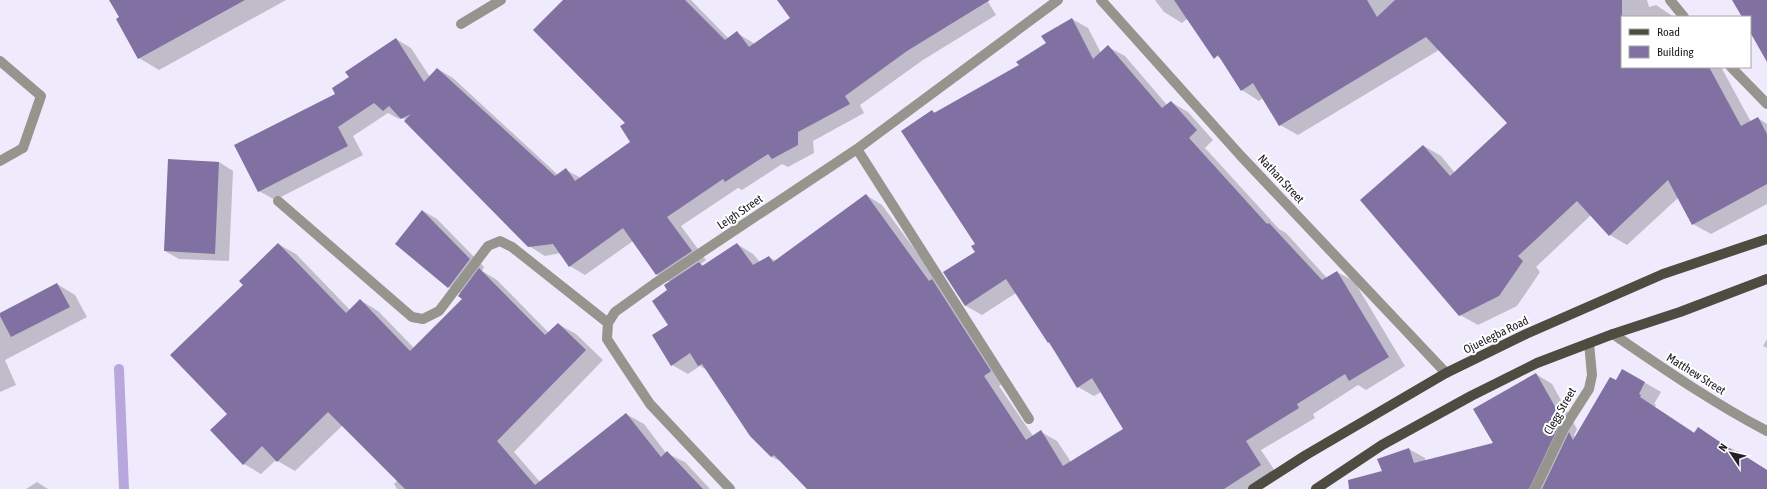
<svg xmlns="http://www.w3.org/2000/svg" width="1767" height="489" viewBox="0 0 1767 489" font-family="'Asap Condensed',sans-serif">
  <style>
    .shadow { fill: #0003 }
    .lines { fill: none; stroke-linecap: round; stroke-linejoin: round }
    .stream { stroke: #b8a7dc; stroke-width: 10 }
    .building { fill: #8170a2 }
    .minor { stroke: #95948d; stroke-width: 10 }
    .major { stroke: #4e4b40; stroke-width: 10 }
    .labels { text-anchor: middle; stroke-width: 4; stroke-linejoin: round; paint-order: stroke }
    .street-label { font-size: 12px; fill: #222126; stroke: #fff }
  </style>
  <rect width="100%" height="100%" fill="#f0ebfc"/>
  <path class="shadow" d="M111 0H286L159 70 139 58Z
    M565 0H691L729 39 737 33 755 44 791 19 778 0H987L996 15 923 60 860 105 864 113 813 141 814 153 788 167 782 164 742 190 738 188 681 226 706 260 701 264 705 266 737 244 753 254 760 262 769 257 776 261 866 195 882 205 941 285 1007 381 999 386 1033 436 1041 432 1057 441 1071 462 1124 429 1101 392 1094 396 1078 387 1016 293 982 315 966 306 945 272 976 252V244L932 111 936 113 1020 66 1047 44 1072 19 1088 28 1101 53 1108 47 1125 56 1167 105 1171 102 1188 112 1213 140 1205 148 1279 229 1286 233 1327 278 1337 272 1354 281 1405 366 1366 390 1358 385 1313 414 1315 418 1261 450 1277 474 1255 489H807L782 462 772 457 748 433 708 371 700 366 688 374 672 365 668 291 670 282 657 274 633 241 585 275 570 266 561 253 545 256 529 246 406 120 401 117 399 119 388 113 353 136 363 155 275 200 259 191 236 145 337 94 350 77 396 39 411 48 430 77 438 69 453 78 558 175 566 170 581 178 632 142 627 123Z
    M1155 0H1647L1649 7 1656 5 1674 17H1622V67H1721L1751 122 1758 118 1767 124V204L1711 234 1693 224 1679 197 1627 245 1610 235 1591 215 1536 267 1540 272 1517 306 1478 325 1460 315 1424 146 1441 156 1455 173 1508 123 1439 50 1298 135 1280 125 1263 98 1259 101 1242 90 1222 59 1211 53 1188 18 1182 23 1164 12Z
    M169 160 219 162 233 171 229 261 179 259 165 251Z
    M423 211 437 219 484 267 482 271 497 280 549 333 558 324 576 334 603 360 514 452 540 482 626 414 644 424 666 453 685 462 710 489H397L394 484 398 480 343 425 295 471 276 460 261 474 244 464 211 430 228 414 245 284 278 244 296 254 350 310 360 300 378 311 414 348 464 299 461 294 449 287 396 244Z
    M57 284 75 295 87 317 5 360 16 385 0 392V314Z
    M1767 339V348L1763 346Z
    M1623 370 1661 392 1654 404 1656 405 1655 407 1695 433 1714 438 1767 470V489H1388L1409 449 1425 458 1426 461 1494 443 1536 374 1552 384 1577 429 1574 436 1576 437Z
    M37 482 48 489H26Z"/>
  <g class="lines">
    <path class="stream" d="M119 369 124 489"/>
  </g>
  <path class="building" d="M109 0H245L138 59 116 19 119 17Z
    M563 0H685L725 40 737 31 749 47 790 18 777 0H990L907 51 845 96 850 104 798 132V145L772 159 768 154 725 182 723 179 667 217 692 251 656 275 623 228 569 267 553 244 528 247 404 121 411 114 401 119 389 106 383 111 374 103 338 127 348 146 258 192 234 145 335 94 332 88 349 77 345 72 396 38 424 82 437 68 555 176 566 168 575 181 630 142 620 126 625 123 533 30Z
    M1174 0H1367L1377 17 1395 0H1622V67H1709L1741 126 1758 117 1767 134V184L1692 225 1668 180 1609 236 1577 201 1518 256 1523 261 1499 296 1459 316 1360 200 1423 145 1450 176 1507 123 1426 37 1279 126 1253 83 1241 91 1218 55 1214 59Z
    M1732 0H1767V62L1750 32V17H1742Z
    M1072 18 1093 59 1108 45 1162 108 1171 101 1197 130 1189 138 1267 224 1269 223 1322 280 1337 271 1389 357 1349 381 1345 374 1297 404 1299 408 1246 441 1261 465 1224 489H807L774 455 771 457 750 436 702 364 698 366 690 353 671 366 652 335 668 325 652 301 667 290 664 285 699 262 702 266 737 243 753 265 769 256 773 262 866 194 929 281 932 279 991 371 984 376 1026 440 1041 430 1063 466 1123 429 1092 378 1077 388 1049 342 1048 343 1006 279 965 306 943 272 975 252 971 246 975 244 901 131 932 110 934 113 1019 65 1016 62 1046 43 1041 36Z
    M168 159 219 162 215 254 164 251Z
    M422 210 470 259 448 288 395 244Z
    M278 243 346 313 360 299 410 351 462 299 458 296 479 268 545 335 558 323 586 350 497 441 535 485 626 413 661 457 667 451 703 489H405L328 412 277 462 262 446 243 465 210 430 227 414 170 355 243 285 239 281Z
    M57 283 70 307 11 337 0 316V313Z
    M1622 369 1645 382 1639 394 1641 395 1640 397 1694 433 1698 427 1736 453 1737 451 1767 470V489H1542L1569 432 1573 440 1610 377 1616 380Z
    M1536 373 1562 419 1529 489H1349L1348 480 1382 471 1377 459 1409 448 1414 463 1493 443 1473 409Z"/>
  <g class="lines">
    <path class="minor" d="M1101 0 1240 155 1446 373
      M1670 0 1684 17
      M461 24 501 0
      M0 61 41 96 23 148 0 161
      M1731 67 1767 104
      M857 149 1029 419
      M278 201 412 317 423 319 439 311 488 246 500 241 512 247 608 323
      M1613 334C1663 368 1713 403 1767 431
      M730 489 650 404 622 362 607 339 608 323 615 312 654 284 857 149 1058 0
      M1535 489 1564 428 1589 389 1592 375 1589 343"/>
    <path class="major" d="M1253 489 1306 455 1446 373 1526 334 1663 274 1767 239
      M1316 489 1382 445 1471 396 1537 363 1613 334 1680 312 1767 279"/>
  </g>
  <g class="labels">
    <g class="street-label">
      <text transform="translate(1281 179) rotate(47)" y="4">Nathan Street</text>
      <text transform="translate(740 212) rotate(-34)" y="4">Leigh Street</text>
      <text transform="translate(1496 335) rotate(-26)" y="4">Ojuelegba Road</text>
      <text transform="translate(1696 374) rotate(32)" y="4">Matthew Street</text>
      <text transform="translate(1560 411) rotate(-60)" y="4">Clegg Street</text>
    </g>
  </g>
  <rect x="1621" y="16" width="130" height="52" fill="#ffffff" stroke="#a7a6a8"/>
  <rect x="1629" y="29" width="20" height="6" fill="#4e4b40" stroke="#a7a6a8"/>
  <text x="1657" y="36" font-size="12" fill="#222126">Road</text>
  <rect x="1629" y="46" width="20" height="12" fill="#8170a2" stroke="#a7a6a8"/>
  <text x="1657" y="56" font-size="12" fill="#222126">Building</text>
  <g transform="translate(1731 453) rotate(305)" stroke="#ffffff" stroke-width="3" paint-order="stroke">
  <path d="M0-3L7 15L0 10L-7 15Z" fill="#222126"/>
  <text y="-6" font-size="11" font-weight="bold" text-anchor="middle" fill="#222126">N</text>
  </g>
</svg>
